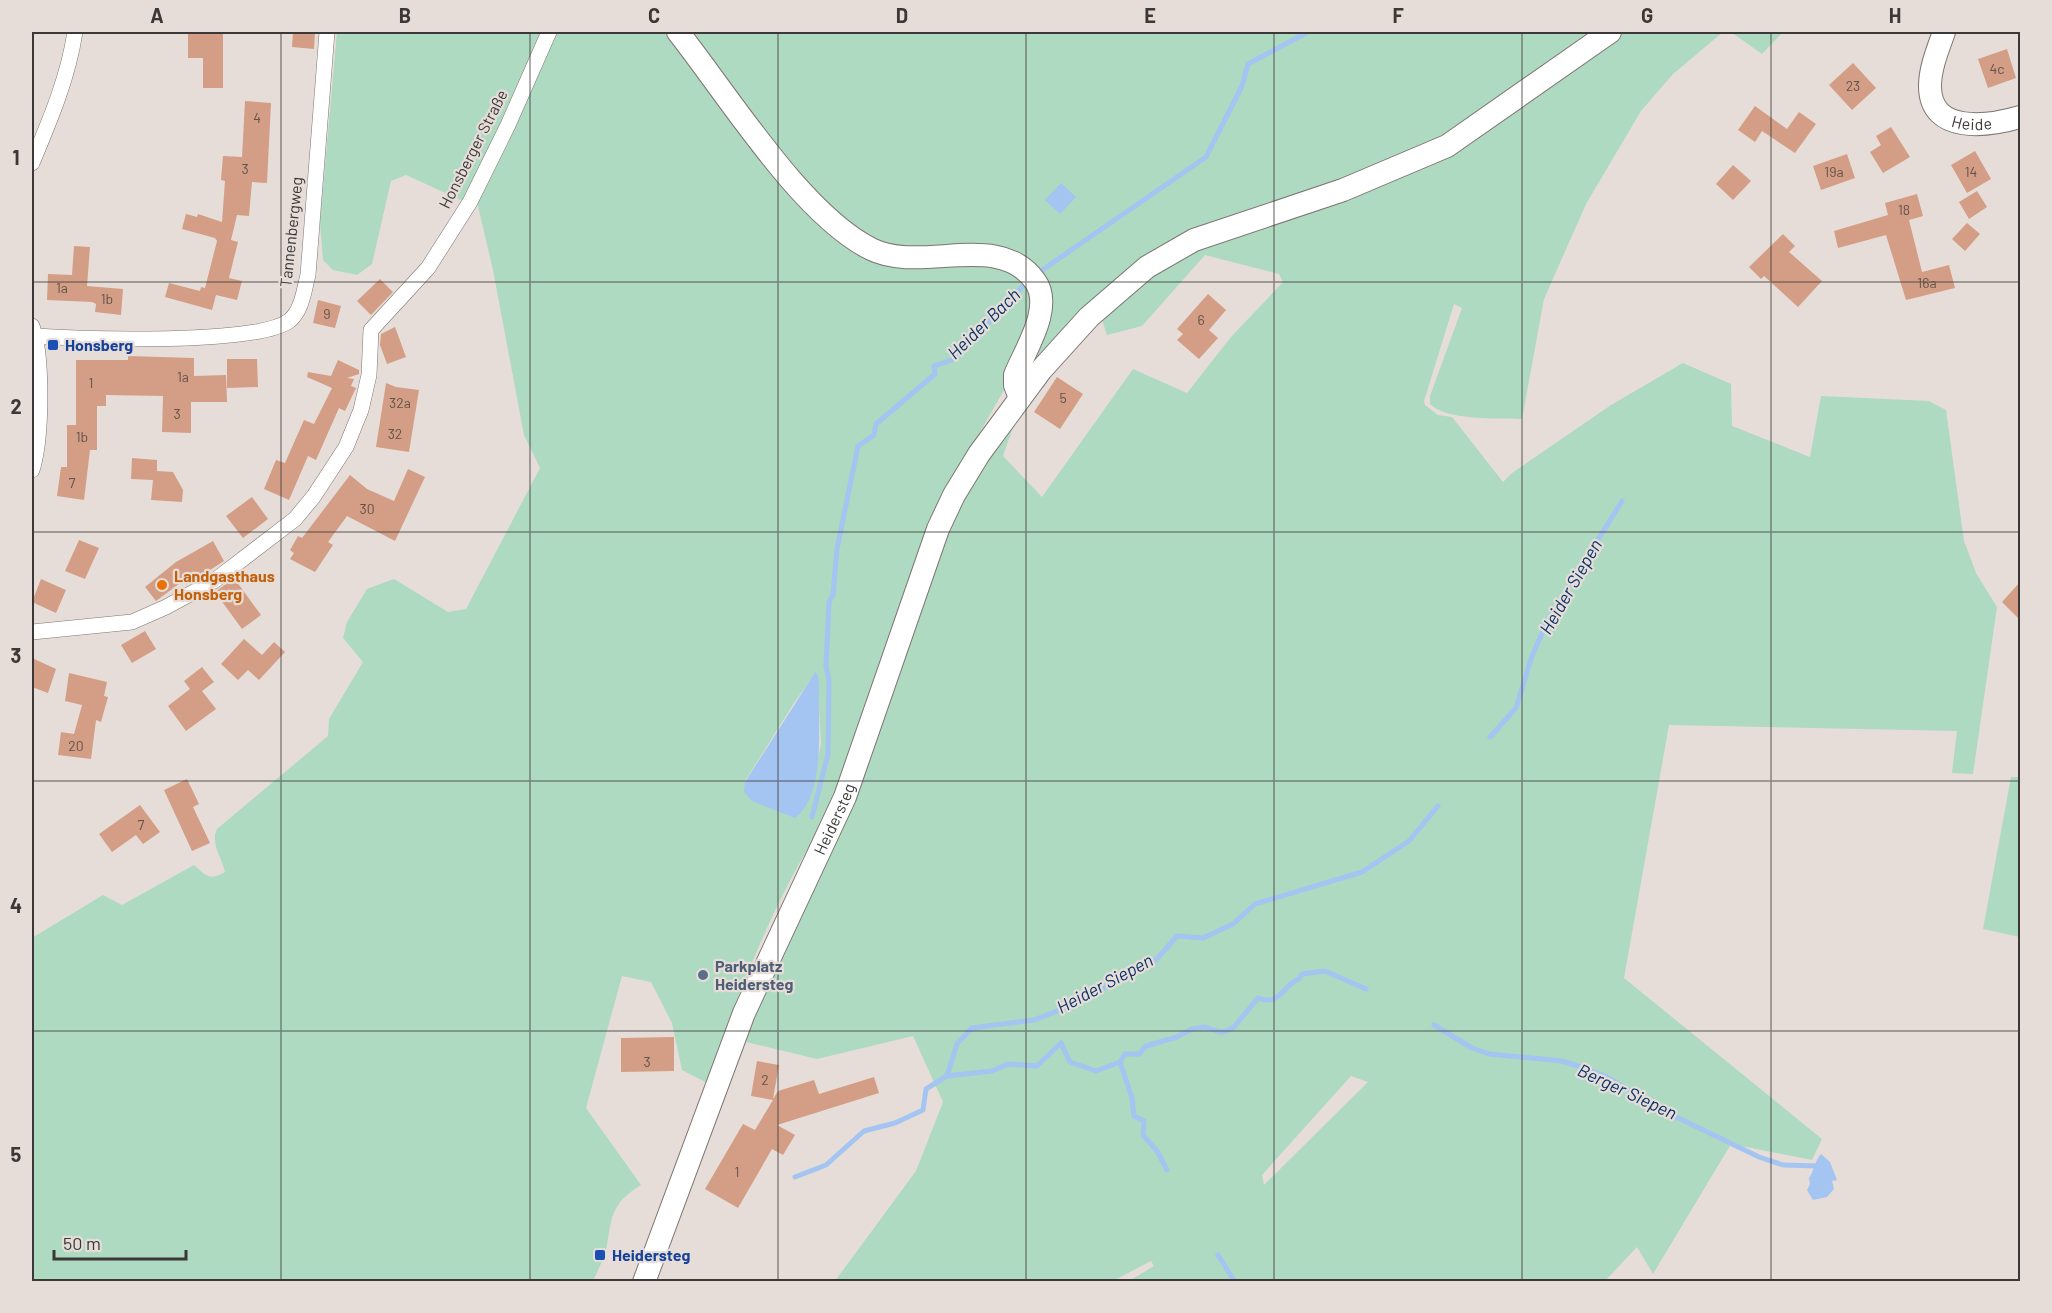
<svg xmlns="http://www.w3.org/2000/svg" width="2052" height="1313" viewBox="0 0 2052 1313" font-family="Barlow,sans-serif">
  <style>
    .green { fill: #addac1; fill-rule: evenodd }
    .water { fill: #a4c4f1 }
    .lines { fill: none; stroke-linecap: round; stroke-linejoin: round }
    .stream { stroke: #a4c4f1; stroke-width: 5 }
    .building { fill: #d39e85 }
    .minor-casing { stroke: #7e7571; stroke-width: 16 }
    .secondary-casing { stroke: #7e7571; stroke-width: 24 }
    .minor { stroke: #fff; stroke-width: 15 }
    .secondary { stroke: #fff; stroke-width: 22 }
    .grid { fill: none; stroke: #3c3837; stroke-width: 1.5; stroke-opacity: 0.55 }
    .transit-dot { fill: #1a4fb4; stroke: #e6ddd9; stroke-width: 2 }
    .food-dot { fill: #e8710a; stroke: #e6ddd9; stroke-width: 2 }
    .service-dot { fill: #5c6f8a; stroke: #e6ddd9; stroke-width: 2 }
    .labels { text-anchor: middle; stroke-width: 4.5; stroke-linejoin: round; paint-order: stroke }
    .number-label { font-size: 14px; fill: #62524a }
    .street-label { font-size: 16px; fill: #3c3837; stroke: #e6ddd9 }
    .transit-label { font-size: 16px; font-weight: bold; fill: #164399; stroke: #e6ddd9; text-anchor: start }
    .food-label { font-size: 16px; font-weight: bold; fill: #c56008; stroke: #e6ddd9; text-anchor: start }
    .service-label { font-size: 16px; font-weight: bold; fill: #4e5e75; stroke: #e6ddd9; text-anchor: start }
    .water-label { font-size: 18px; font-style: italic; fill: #0a3368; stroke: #e6ddd9 }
    .neatline { fill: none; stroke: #3c3837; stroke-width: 2 }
    .grid-label { font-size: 20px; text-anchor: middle; font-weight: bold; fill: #3c3837 }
  </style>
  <rect width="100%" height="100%" fill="#e6ddd9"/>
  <path class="green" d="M337 32H547L463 201 406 175 391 181 372 264 357 275 333 270 323 260 320 222Z
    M554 32H672L854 243 1004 263 1035 295 1008 383 946 492 833 809C777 890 739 990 707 1083L682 1070 672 1023 651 982 622 976 586 1108 641 1185C612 1203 612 1215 607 1245 605 1257 598 1270 593 1281L32 1282V938L103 895 122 905 194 865C206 876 210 881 225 872 222 857 210 844 217 829L328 736 329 719 363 662 343 638 347 622 367 589 394 579 448 612 466 609 540 468 524 435 493 270 477 202ZM817 671 821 743 811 796 745 781 794 703Z
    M687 32H1610L1447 146 1394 170 1447 148 1614 32H1723L1673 74 1641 111 1586 204 1544 299 1522 419C1498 418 1447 421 1430 404V396L1462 308 1454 304 1424 401 1425 405 1438 415 1452 417 1503 482 1512 473 1611 405 1683 363 1731 384 1732 426 1810 457 1821 396 1929 401 1946 410 1964 541 1976 573 1997 607 1973 774 1952 773 1957 731 1669 725 1624 978 1822 1139 1812 1160 1731 1144 1653 1274 1637 1247 1605 1281H1129L1154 1266 1151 1261 1113 1281H835L916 1171 943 1102 913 1036 817 1059 746 1042C773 963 816 891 847 814 884 721 904 621 946 531 966 488 993 449 1019 410L1003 456 1042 497 1133 369 1187 393 1231 337 1283 282 1279 274 1205 255 1142 326 1107 335 1099 311 1147 269 1179 248 1295 206 1194 240 1147 267 1089 317 1020 398 1015 385V375C1025 350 1054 307 1035 281 999 231 927 272 879 253 858 244 838 226 821 210 782 172 747 128 718 82 707 65 698 48 687 32ZM1351 1076 1368 1082 1264 1185 1262 1175Z
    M1731 32H1783L1762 54Z
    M2011 777H2020V937L1983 929Z"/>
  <path class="water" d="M1061 183 1076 197 1060 214 1045 200Z
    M816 671C821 681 818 696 819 708 819 739 823 797 795 818L752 801 744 792 745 782Z
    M1821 1154 1830 1162 1837 1180 1832 1181 1834 1189 1827 1197 1813 1200 1807 1190 1810 1184 1809 1178C1815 1170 1813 1164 1821 1154Z"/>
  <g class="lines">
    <path class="stream" d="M1035 275 1206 157 1242 86 1248 64 1308 32
      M1490 737 1516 708 1532 656 1547 622 1622 501
      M812 817 828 754 829 680 826 666 829 602 833 595 837 549 858 446 874 435 876 424 935 374 934 366 952 360 1028 281
      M1434 1025 1472 1048 1489 1054 1562 1061 1581 1067 1605 1076 1666 1112 1759 1157 1783 1165 1817 1166
      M1120 1062 1125 1054H1139L1146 1046 1177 1037 1192 1029 1205 1027 1220 1032 1227 1031 1234 1027 1258 998C1281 1007 1283 984 1299 979L1302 974 1325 971 1366 989
      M947 1076 992 1071 1008 1064 1037 1066 1061 1043 1070 1062 1096 1071 1120 1062 1132 1098 1134 1116 1144 1121 1143 1135 1157 1151 1167 1170
      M795 1177 826 1165 864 1131 895 1123 923 1110 926 1089 947 1076 957 1044 972 1028 1034 1020 1070 1006 1156 960 1177 936 1203 938 1233 924 1255 904 1362 872 1409 841 1438 806
      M1218 1255 1235 1282"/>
  </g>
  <path class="building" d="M188 32H223V88H203V58H188Z
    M293 32H315L314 49 292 47Z
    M2007 49 2016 78 1988 88 1978 59Z
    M1853 63 1876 88 1852 110 1829 85Z
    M245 101 271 103 267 183 252 182 249 216 237 215 231 240 238 242 229 278 242 281 237 300 216 295 212 310 165 297 169 283 200 291 201 287 205 288 217 241 215 238 182 229 186 214 197 217 198 214 222 222 225 181 221 180 223 156 242 157Z
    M1755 106 1787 129 1799 112 1816 124 1795 153 1762 131 1755 142 1738 130Z
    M1891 127 1910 157 1883 173 1870 152 1881 145 1876 136Z
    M1975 151 1991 179 1967 193 1951 165Z
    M1847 154 1855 178 1821 190 1813 166Z
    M1733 165 1751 181 1733 200 1716 184Z
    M1977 191 1987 207 1969 219 1959 202Z
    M1917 194 1923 216 1909 220 1922 272 1949 265 1955 288 1906 300 1886 235 1838 248 1834 231 1888 215 1885 203Z
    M1967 223 1980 234 1965 251 1952 239Z
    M1783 234 1795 246 1789 252 1822 281 1798 307 1764 276 1761 279 1749 267Z
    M74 246 90 247 87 286 123 289 121 315 95 312 96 304 92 302 47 300 48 274 72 275Z
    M380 279 393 292 371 315 357 301Z
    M1208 294 1226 310 1209 330 1218 338 1199 359 1177 340 1183 334 1177 329Z
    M318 300 341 306 335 328 313 323Z
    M395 327 406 357 387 364 380 345 381 334Z
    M128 356 194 358V376L226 375 227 402H191V433L162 432 163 396 106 395V406H97V450H90L84 500 57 496 61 467H67V425H76V360H128Z
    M227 359H257L258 387 227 388Z
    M338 360 359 370V374L347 378 354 379 351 386 356 388 345 411 339 408 316 460 308 456 289 500 264 489 276 460 285 463 304 420 314 424 332 388 307 377 308 372 331 376Z
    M1057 377 1083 394 1060 429 1034 412Z
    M386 383 396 387 419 390 409 452 376 447Z
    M132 458 157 460V471L173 472 183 490 182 502 151 500 153 480 131 479Z
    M408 469 425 477 395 541 347 516 328 542 333 545 315 572 290 559 294 553 290 550 298 536 302 538 350 475 367 489 394 501Z
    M252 497 268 519 243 538 226 516Z
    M79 540 99 548 85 579 65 571Z
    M213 541 224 561 190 583 187 578 156 601 145 587 176 562Z
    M234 578 261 615 242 629 215 592Z
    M41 579 66 590 56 613 32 602Z
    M2020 582V620L2002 602Z
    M145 631 156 649 132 663 121 645Z
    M244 639 262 655 274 642 285 652 259 680 248 670 238 680 221 664Z
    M32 658 56 669 48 693 32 687Z
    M202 667 214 682 202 691 216 709 186 731 168 706 190 689 184 681Z
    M69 673 107 682 104 696 108 697 101 722 96 720 91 759 58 755 61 732 74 734 82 705 65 701Z
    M187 779 199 804 193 807 210 843 192 851 164 790Z
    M140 805 160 832 143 844 136 835 112 852 99 834Z
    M674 1037V1071L621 1072V1038Z
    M757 1061 779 1065 773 1099 778 1091 814 1080 819 1094 874 1077 879 1093 777 1125 795 1135 783 1155 772 1149 738 1208 705 1189 743 1124 755 1130 773 1100 751 1096Z"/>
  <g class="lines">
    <g class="minor-casing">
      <path id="minor" d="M32 163C50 120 68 78 75 32
        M32 326C43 356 42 439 32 470
        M35 336C82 339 255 345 289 321 302 311 304 290 308 275L327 32
        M32 632 132 622 166 607 214 581 295 519 314 496 346 447 361 410 369 375 371 330 428 268 470 202 508 125 549 32"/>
    </g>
    <g class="secondary-casing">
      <g id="secondary">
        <path d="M678 32C728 95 801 214 871 249 921 274 999 230 1035 281 1054 307 1025 350 1015 375V385L1020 398"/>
        <path id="s1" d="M1944 32C1938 49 1930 68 1930 86 1930 135 1989 126 2020 117"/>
        <path id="s2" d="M644 1282 744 1013 845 797 938 529 954 495 979 454 1041 370 1089 317 1147 267 1194 240 1343 190 1447 146 1610 32"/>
      </g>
    </g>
    <use href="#minor" class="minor"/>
    <use href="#secondary" class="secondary"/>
  </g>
  <path class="grid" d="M281 32V1282M530 32V1282M778 32V1282M1026 32V1282M1274 32V1282M1522 32V1282M1771 32V1282M32 282H2020M32 532H2020M32 781H2020M32 1031H2020"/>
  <g class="transit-dot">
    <rect x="47" y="339" width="12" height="12" rx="3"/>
    <rect x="594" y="1249" width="12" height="12" rx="3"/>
  </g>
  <circle class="food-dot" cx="162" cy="585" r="6"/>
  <circle class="service-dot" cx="703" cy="975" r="6"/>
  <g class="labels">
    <g class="number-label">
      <text x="1997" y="74">4c</text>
      <text x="1853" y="91">23</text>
      <text x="257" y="123">4</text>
      <text x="245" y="174">3</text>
      <text x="1834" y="177">19a</text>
      <text x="1971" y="177">14</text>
      <text x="1904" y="215">18</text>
      <text x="1927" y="288">16a</text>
      <text x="62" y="293">1a</text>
      <text x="107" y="304">1b</text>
      <text x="327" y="319">9</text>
      <text x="1201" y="325">6</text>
      <text x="183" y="382">1a</text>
      <text x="91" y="388">1</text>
      <text x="1063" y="403">5</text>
      <text x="400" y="408">32a</text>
      <text x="177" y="419">3</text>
      <text x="395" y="439">32</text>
      <text x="82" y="442">1b</text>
      <text x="72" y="488">7</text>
      <text x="367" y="514">30</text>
      <text x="76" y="751">20</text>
      <text x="141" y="830">7</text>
      <text x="647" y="1067">3</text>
      <text x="765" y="1085">2</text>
      <text x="737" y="1177">1</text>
    </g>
    <g class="street-label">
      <text dy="6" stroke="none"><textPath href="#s1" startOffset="120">Heide</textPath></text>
      <text transform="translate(473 149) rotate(-63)" y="6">Honsberger Straße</text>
      <text transform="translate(291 232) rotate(-84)" y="6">Tannenbergweg</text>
      <text dy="6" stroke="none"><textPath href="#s2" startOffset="501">Heidersteg</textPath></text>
    </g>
    <g class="transit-label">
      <text x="65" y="351">Honsberg</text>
      <text x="612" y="1261">Heidersteg</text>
    </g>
    <g class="food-label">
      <text x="174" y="582">Landgasthaus<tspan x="174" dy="18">Honsberg</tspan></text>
    </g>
    <g class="service-label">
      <text x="715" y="972">Parkplatz<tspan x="715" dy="18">Heidersteg</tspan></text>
    </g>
    <g class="water-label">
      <text transform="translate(984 324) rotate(-44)" y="6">Heider Bach</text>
      <text transform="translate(1571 587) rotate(-60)" y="6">Heider Siepen</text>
      <text transform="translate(1105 984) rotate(-28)" y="6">Heider Siepen</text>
      <text transform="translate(1627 1092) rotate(25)" y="6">Berger Siepen</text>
    </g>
  </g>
  <rect width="2052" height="1313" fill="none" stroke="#e6ddd9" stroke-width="66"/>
  <path d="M54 1250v9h132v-9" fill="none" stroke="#3c3837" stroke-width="3"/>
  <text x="63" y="1250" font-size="18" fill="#3c3837" stroke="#e6ddd9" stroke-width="4.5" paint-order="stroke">50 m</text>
  <rect x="33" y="33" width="1986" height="1247" class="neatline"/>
  <g class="grid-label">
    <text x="157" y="23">A</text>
    <text x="405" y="23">B</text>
    <text x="654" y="23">C</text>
    <text x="902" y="23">D</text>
    <text x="1150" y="23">E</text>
    <text x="1398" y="23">F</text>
    <text x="1647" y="23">G</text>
    <text x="1895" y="23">H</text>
    <text x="16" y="165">1</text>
    <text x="16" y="414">2</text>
    <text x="16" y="663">3</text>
    <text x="16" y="913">4</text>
    <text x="16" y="1162">5</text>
  </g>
</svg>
